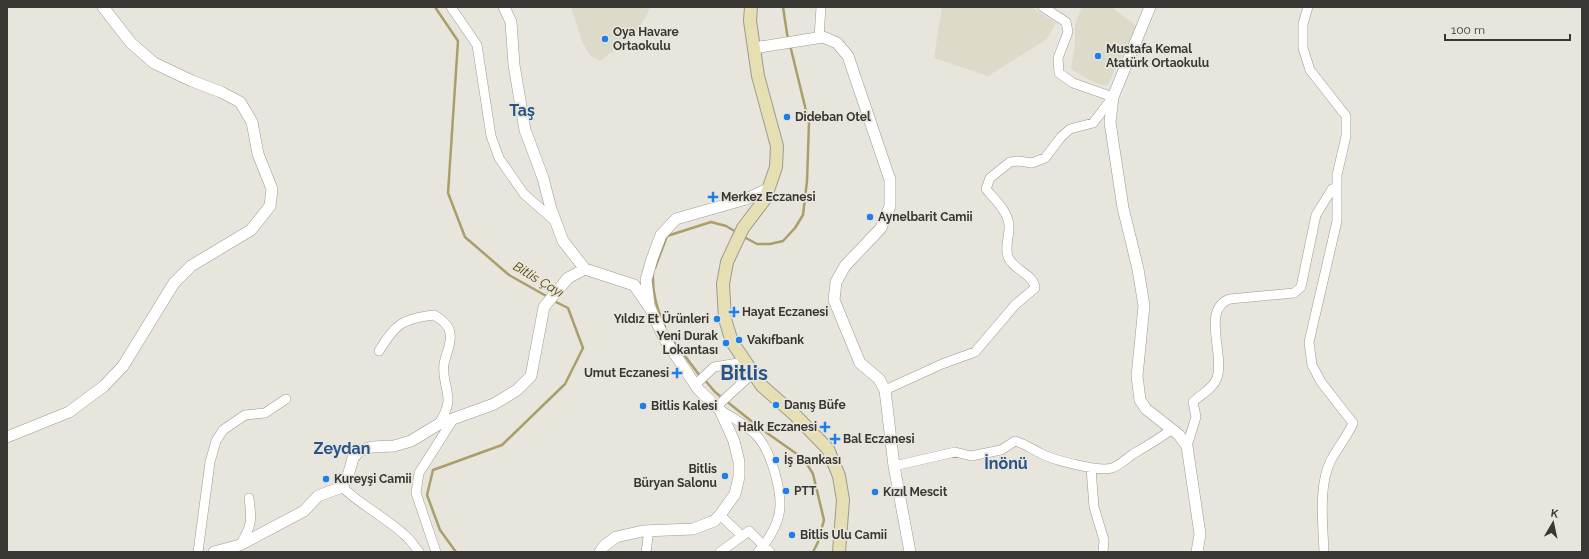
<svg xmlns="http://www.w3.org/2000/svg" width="1589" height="559" viewBox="0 0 1589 559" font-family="Raleway,sans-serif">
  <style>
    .built { fill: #dddaca }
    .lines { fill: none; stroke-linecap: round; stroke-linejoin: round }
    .stream { stroke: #aa9e6a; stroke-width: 2.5 }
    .minor-casing { stroke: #9c9a92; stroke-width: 10 }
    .tertiary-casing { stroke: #9c9a92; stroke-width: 12 }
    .secondary-casing { stroke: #9c9a92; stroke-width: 14 }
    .minor { stroke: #fff; stroke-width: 9 }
    .tertiary { stroke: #fff; stroke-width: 11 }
    .secondary { stroke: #e7dfb4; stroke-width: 12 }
    .poi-dot { fill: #1e7fe8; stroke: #e7e5dc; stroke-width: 1.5 }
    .labels { text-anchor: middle; stroke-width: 3.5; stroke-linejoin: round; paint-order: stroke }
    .poi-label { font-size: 12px; font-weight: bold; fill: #383733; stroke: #e7e5dc; text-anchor: start }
    .water-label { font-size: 13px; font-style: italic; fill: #524500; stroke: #e7e5dc }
    .district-label { font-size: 16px; font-weight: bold; fill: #285388; stroke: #e7e5dc }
    .town-label { font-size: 20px; font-weight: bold; fill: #285388; stroke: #e7e5dc }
  </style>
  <rect width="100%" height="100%" fill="#e7e5dc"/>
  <path class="built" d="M571 7H651L636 33 600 61 591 56 583 44Z
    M942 7H1031L1056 23 1047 39 988 76 934 58Z
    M1082 7H1111L1137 26 1107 86 1093 82 1071 69 1075 43V24Z"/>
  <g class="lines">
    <path class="stream" d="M435 7 458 41 448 193 465 237 509 275 548 297
      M783 7 788 40
      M744 237 757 244H770L783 241 795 228 803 215 807 181 809 123 790 45
      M655 268 667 236 711 222 726 226 738 233
      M653 273C652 293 657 309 665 327
      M667 332 700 376
      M704 379 715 392 760 428 804 459 813 474 824 520 818 542 813 552
      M456 552 440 530 427 495 433 470 502 445 565 384 583 348 568 308 554 301"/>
    <g class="minor-casing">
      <path id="minor" d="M451 7 477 45 491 136 499 158 524 194 556 222
        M1308 7 1303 24V48L1310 70 1346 116V136L1337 175V221L1309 342 1312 365 1321 382 1353 423C1347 437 1338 447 1331 460 1318 485 1323 525 1324 552
        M819 38 821 7
        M379 351C396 324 401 319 434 315 441 319 449 325 450 333 452 344 446 353 444 364 442 377 448 388 448 401 448 409 443 416 439 424
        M695 385 714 367 744 362
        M885 390 942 364 975 352 1015 305 1035 288C1034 275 1015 270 1009 259 1004 249 1009 238 1009 228 1010 213 995 200 986 189L990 178 1010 162 1018 161 1032 163 1045 158 1061 137 1070 129 1093 123 1113 97 1073 83 1059 73 1058 58 1068 32 1066 22 1043 7
        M716 407 753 373
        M720 410C732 417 745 424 755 434 771 449 785 497 778 518 775 529 766 544 758 552
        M1187 446 1196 417 1193 402C1201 394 1213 389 1217 378 1225 355 1201 308 1230 299L1294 293 1301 287 1316 215 1332 189 1337 188
        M894 466 955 452 971 456 1001 450 1015 441C1025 444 1032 449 1040 453 1052 460 1100 472 1112 468 1119 466 1127 458 1133 454 1147 446 1159 439 1172 429
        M1091 468 1094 507 1104 540 1103 552
        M342 487C362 506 387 518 407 537 412 542 415 547 419 552
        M720 515 742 536
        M240 545C252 526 252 520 249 498
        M198 552 210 462 216 441 223 430 245 415 265 413 286 399
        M436 552 416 493 419 473 454 418
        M646 552 649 530
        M720 552 749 531 770 552"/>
    </g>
    <g class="tertiary-casing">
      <path id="tertiary" d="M504 7 511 22 514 65 525 130 543 178 551 209 563 241 585 269 634 285 650 308 664 338 698 389 720 410 734 441 739 462V477L735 494 720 515 714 521 693 529 643 531 616 537 604 546 600 552
        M1150 7 1113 97 1110 122 1123 208 1138 269 1144 306 1137 376 1140 400 1146 409 1179 435 1187 446 1200 534 1197 552
        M754 48 823 37 837 43 848 56 890 180V206L881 228 845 266 836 282 834 300 860 363 879 379 885 390 894 466 910 552
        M649 305 646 280 652 259 661 235 676 219 746 199 768 189
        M7 437 69 412 104 386 123 366 174 283 191 266 251 230 270 206 272 189 258 154 252 122 240 102 221 92 192 81 154 63 131 43 103 7
        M214 552 240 545 304 511 318 496 342 487 348 476 353 458 359 451 372 447 394 446 411 441 439 424 494 404 517 390 531 376 544 307 568 278 585 269"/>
    </g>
    <g class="secondary-casing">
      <path id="secondary" d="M751 7 750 21 758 76 777 146 776 167 765 199 743 228 727 262 723 284 725 319 732 342 762 386 795 415 828 449 839 476 843 500 839 552"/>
    </g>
    <use href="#minor" class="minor"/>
    <use href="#tertiary" class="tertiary"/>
    <use href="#secondary" class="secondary"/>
  </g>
  <g class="poi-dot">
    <circle cx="605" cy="39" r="4"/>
    <circle cx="1098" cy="56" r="4"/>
    <circle cx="787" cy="117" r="4"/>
    <path d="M711 191h4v4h4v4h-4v4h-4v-4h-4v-4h4z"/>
    <circle cx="870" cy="217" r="4"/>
    <path d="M732 306h4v4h4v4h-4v4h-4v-4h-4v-4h4z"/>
    <circle cx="717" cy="319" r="4"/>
    <circle cx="739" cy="340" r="4"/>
    <circle cx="726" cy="343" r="4"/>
    <path d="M675 367h4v4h4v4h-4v4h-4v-4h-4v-4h4z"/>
    <circle cx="776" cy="405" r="4"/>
    <circle cx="643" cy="406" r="4"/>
    <path d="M823 421h4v4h4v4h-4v4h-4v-4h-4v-4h4z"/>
    <path d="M833 433h4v4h4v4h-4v4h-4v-4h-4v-4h4z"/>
    <circle cx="776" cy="460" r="4"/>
    <circle cx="725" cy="476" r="4"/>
    <circle cx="326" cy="479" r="4"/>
    <circle cx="786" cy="491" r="4"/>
    <circle cx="875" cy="492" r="4"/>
    <circle cx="792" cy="535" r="4"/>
  </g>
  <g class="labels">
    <g class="poi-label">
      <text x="613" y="36">Oya Havare<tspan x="613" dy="14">Ortaokulu</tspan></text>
      <text x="1106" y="53">Mustafa Kemal<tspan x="1106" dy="14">Atatürk Ortaokulu</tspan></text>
      <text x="795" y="121">Dideban Otel</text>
      <text x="721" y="201">Merkez Eczanesi</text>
      <text x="878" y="221">Aynelbarit Camii</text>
      <text x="742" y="316">Hayat Eczanesi</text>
      <text x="709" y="323" text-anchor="end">Yıldız Et Ürünleri</text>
      <text x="718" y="340" text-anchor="end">Yeni Durak<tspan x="718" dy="14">Lokantası</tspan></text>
      <text x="747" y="344">Vakıfbank</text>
      <text x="669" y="377" text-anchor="end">Umut Eczanesi</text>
      <text x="784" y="409">Danış Büfe</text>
      <text x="651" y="410">Bitlis Kalesi</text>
      <text x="817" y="431" text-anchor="end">Halk Eczanesi</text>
      <text x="843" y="443">Bal Eczanesi</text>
      <text x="784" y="464">İş Bankası</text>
      <text x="717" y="473" text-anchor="end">Bitlis<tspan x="717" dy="14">Büryan Salonu</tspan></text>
      <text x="334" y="483">Kureyşi Camii</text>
      <text x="794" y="495">PTT</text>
      <text x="883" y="496">Kızıl Mescit</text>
      <text x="800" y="539">Bitlis Ulu Camii</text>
    </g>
    <g class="water-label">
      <text transform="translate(539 279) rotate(31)" y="5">Bitlis Çayı</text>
    </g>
    <g class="district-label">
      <text x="522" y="116">Taş</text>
      <text x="342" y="454">Zeydan</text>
      <text x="1006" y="469">İnönü</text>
    </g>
    <g class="town-label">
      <text x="744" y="380">Bitlis</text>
    </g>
  </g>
  <rect width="1589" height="559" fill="none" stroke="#383733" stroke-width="16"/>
  <g transform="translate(1553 523) rotate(9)" stroke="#e7e5dc" stroke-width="3" paint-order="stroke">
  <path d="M0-3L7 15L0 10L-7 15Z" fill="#383733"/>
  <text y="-6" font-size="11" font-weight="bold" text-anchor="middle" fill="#383733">K</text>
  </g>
  <path d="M1445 34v6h125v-6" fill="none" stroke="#383733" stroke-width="2"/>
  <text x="1451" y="34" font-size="12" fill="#383733" stroke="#e7e5dc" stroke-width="3" paint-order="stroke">100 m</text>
</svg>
